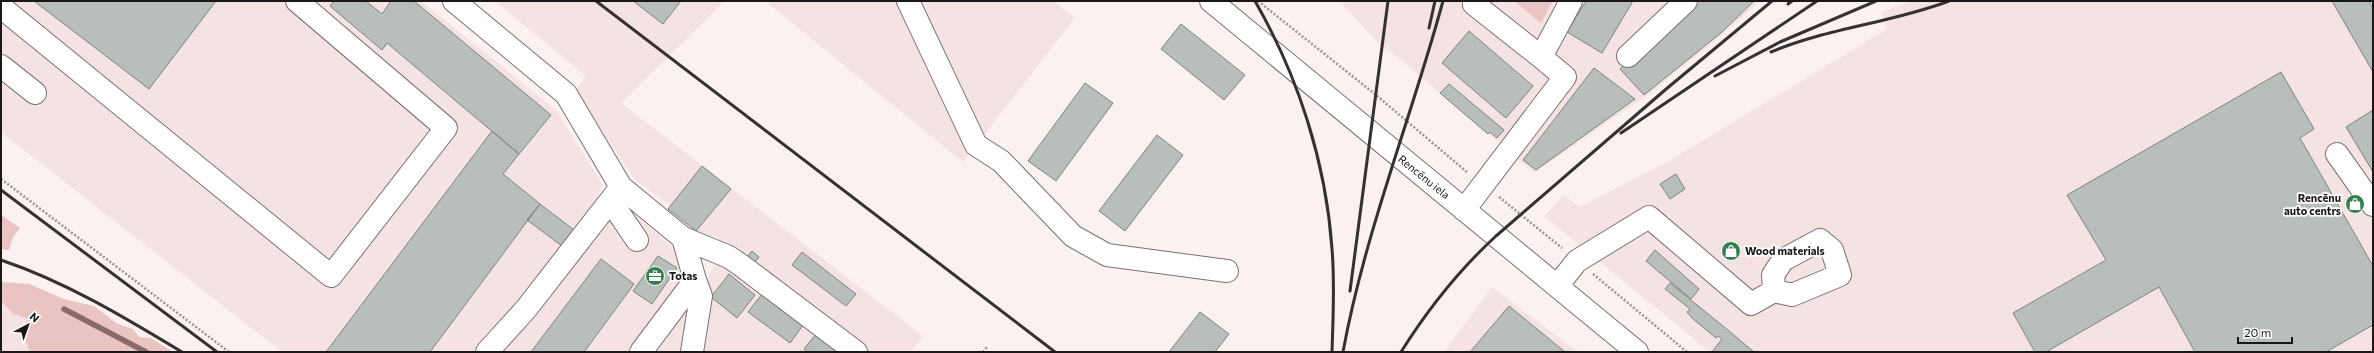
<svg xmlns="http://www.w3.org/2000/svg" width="2374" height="353" viewBox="0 0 2374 353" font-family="Commissioner,sans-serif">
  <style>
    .built { fill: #f5e2e2 }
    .green { fill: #eac3c3 }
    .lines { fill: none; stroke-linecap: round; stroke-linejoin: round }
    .stream { stroke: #886a6b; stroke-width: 5.5 }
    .building { fill: #b8bfba; stroke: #7d837e }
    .minor-casing { stroke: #7a7272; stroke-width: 24 }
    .path { stroke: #999292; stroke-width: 2.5; stroke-dasharray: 2 2; stroke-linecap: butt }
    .minor { stroke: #fff; stroke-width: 22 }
    .rail { stroke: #353131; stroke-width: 3 }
    .labels { text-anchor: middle; stroke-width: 3.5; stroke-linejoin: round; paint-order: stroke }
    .street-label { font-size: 11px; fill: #1b1717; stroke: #fff }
    .poi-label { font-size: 11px; font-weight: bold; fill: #1b1717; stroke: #fff; text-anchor: start }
  </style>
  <rect width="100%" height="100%" fill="#fbf1f1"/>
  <path class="built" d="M1 1H421L556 110 602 184 593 216 621 203 687 260 677 278 689 306 682 352H282L1 132Z
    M495 1H725L621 103 923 336 911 352H869L715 236H703L668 209 671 206 635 180 575 91 586 76Z
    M765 1H1053L1075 18 963 162Z
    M1339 1H1760L1716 40 1646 96 1534 173 1394 54 1382 47Z
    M1913 1H2373V352H1710L1544 216 1564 195 1580 207 1669 161 1887 29 1881 12Z
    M717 257 839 352H697L701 335 708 279Z
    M1492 287 1578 352H1444Z
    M1 303 37 317 28 352H1Z"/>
  <path class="green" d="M1514 1H1553L1541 23Z
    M1 215 20 228 13 237 9 250 1 249Z
    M1 282 29 284 64 299 94 306 116 323 133 329 139 337 151 338 173 352H30L21 329 29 319 13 314 1 301Z"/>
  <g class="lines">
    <path class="stream" d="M64 309 146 352"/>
  </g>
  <path class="building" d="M34 1H216L149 89Z
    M334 1H366L382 14 391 1H414L551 115 519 154 387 43 382 50 330 6Z
    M633 1H681L663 24Z
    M1586 1H1633L1602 53 1567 32Z
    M1693 1H1754L1722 32 1644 95 1620 69Z
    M2332 1H2369L2373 8V72Z
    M1181 24 1245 75 1224 100 1161 49Z
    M1469 31 1533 86 1506 118 1442 63Z
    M1594 68 1635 99 1536 170 1523 160Z
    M2281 72 2314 129 2300 138 2373 266V325L2326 352H2195L2159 287 2046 352H2035L2013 313 2106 260 2067 195Z
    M1085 83 1113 103 1056 181 1028 161Z
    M1449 84 1504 130 1497 138 1490 132 1488 134 1440 93Z
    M2373 110V172L2346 127Z
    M492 131 519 154 503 174 540 204 430 352H326Z
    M1157 135 1183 155 1125 231 1099 211Z
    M702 166 731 189 696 231 668 209Z
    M1676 174 1685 189 1670 199 1660 184Z
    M540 204 578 233 566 249 527 220Z
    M1655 250 1699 289 1691 299 1646 261Z
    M752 251 759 257 754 263 747 257Z
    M802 252 856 294 846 306 792 265Z
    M658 256 677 268 652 304 633 291Z
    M601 259 634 284 584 352H531Z
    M729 274 755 295 737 318 711 297Z
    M1670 283 1729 331 1754 352H1712L1722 339 1718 336 1716 338 1692 318 1687 312 1690 309 1665 289Z
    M763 293 804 324 790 343 748 312Z
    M1509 306 1565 352H1470Z
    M1200 312 1229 334 1215 352H1169Z
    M816 334 839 352H808L804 349Z"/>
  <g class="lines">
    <g class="minor-casing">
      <path id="minor" d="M454 1 566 94 621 187 683 238 729 257 742 266 856 352
        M908 1 976 145 1001 161 1073 236 1107 255 1227 271
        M1211 1 1637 352
        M1475 1 1474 4 1541 57
        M1 7 331 276 446 128 297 1
        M1628 56 1686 1
        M1 66 35 93
        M2337 154 2373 205
        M612 200 616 209 637 240
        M1464 210 1565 77 1541 57 1571 1
        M1557 286 1577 261 1649 217 1751 304 1774 291 1792 295 1840 275 1832 250 1820 240 1783 260 1773 275 1774 291
        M487 352 526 309 621 187
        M641 352 695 280 683 238
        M692 352 701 296 695 280"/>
    </g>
    <path class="path" d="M1258 1 1376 95 1468 173
      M1 179 229 352
      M1499 197 1562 248
      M1593 274 1687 352
      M983 352 987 347"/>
    <use href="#minor" class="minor"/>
    <path class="rail" d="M596 1 1055 352
      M1255 1C1298 76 1326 162 1332 249 1335 283 1333 318 1332 352
      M1788 4 1792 1
      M1429 28 1435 1
      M1771 52C1828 28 1891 23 1949 1
      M1715 76 1780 42 1876 1
      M1621 133 1817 1
      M1 190 217 352
      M1 260C66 282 124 317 182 352
      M1350 291 1388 1
      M1343 352C1365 232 1411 119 1443 1
      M1401 352C1428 309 1459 270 1496 236L1665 90 1772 1"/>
  </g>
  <defs>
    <g id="shop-disc" transform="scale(1)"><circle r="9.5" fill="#347f4d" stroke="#fff"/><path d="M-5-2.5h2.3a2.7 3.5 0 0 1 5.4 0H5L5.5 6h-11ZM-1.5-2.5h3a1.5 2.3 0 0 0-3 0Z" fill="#fff"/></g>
    <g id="office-disc" transform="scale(1)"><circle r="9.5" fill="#347f4d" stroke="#fff"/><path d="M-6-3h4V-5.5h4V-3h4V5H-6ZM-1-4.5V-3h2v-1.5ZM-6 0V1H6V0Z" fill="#fff"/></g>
  </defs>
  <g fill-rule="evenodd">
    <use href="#shop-disc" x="2355" y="204"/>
    <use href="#shop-disc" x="1731" y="251"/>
    <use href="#office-disc" x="655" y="276"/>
  </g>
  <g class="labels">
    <g class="street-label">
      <text transform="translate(1424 177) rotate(39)" y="4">Rencēnu iela</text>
    </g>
    <g class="poi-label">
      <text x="2341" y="202" text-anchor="end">Rencēnu<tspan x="2341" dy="13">auto centrs</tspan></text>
      <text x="1745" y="255">Wood materials</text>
      <text x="669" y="280">Totas</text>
    </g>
  </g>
  <rect width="2374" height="353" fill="none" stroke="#1b1717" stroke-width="4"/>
  <g transform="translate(28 325) rotate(41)" stroke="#ffffff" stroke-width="3" paint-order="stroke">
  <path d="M0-3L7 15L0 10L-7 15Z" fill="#1b1717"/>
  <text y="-6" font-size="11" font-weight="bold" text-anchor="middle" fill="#1b1717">N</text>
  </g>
  <path d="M2238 337v6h54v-6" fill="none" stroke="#1b1717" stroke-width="2"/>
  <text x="2244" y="337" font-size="12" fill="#1b1717" stroke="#ffffff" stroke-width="3" paint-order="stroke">20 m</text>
</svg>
